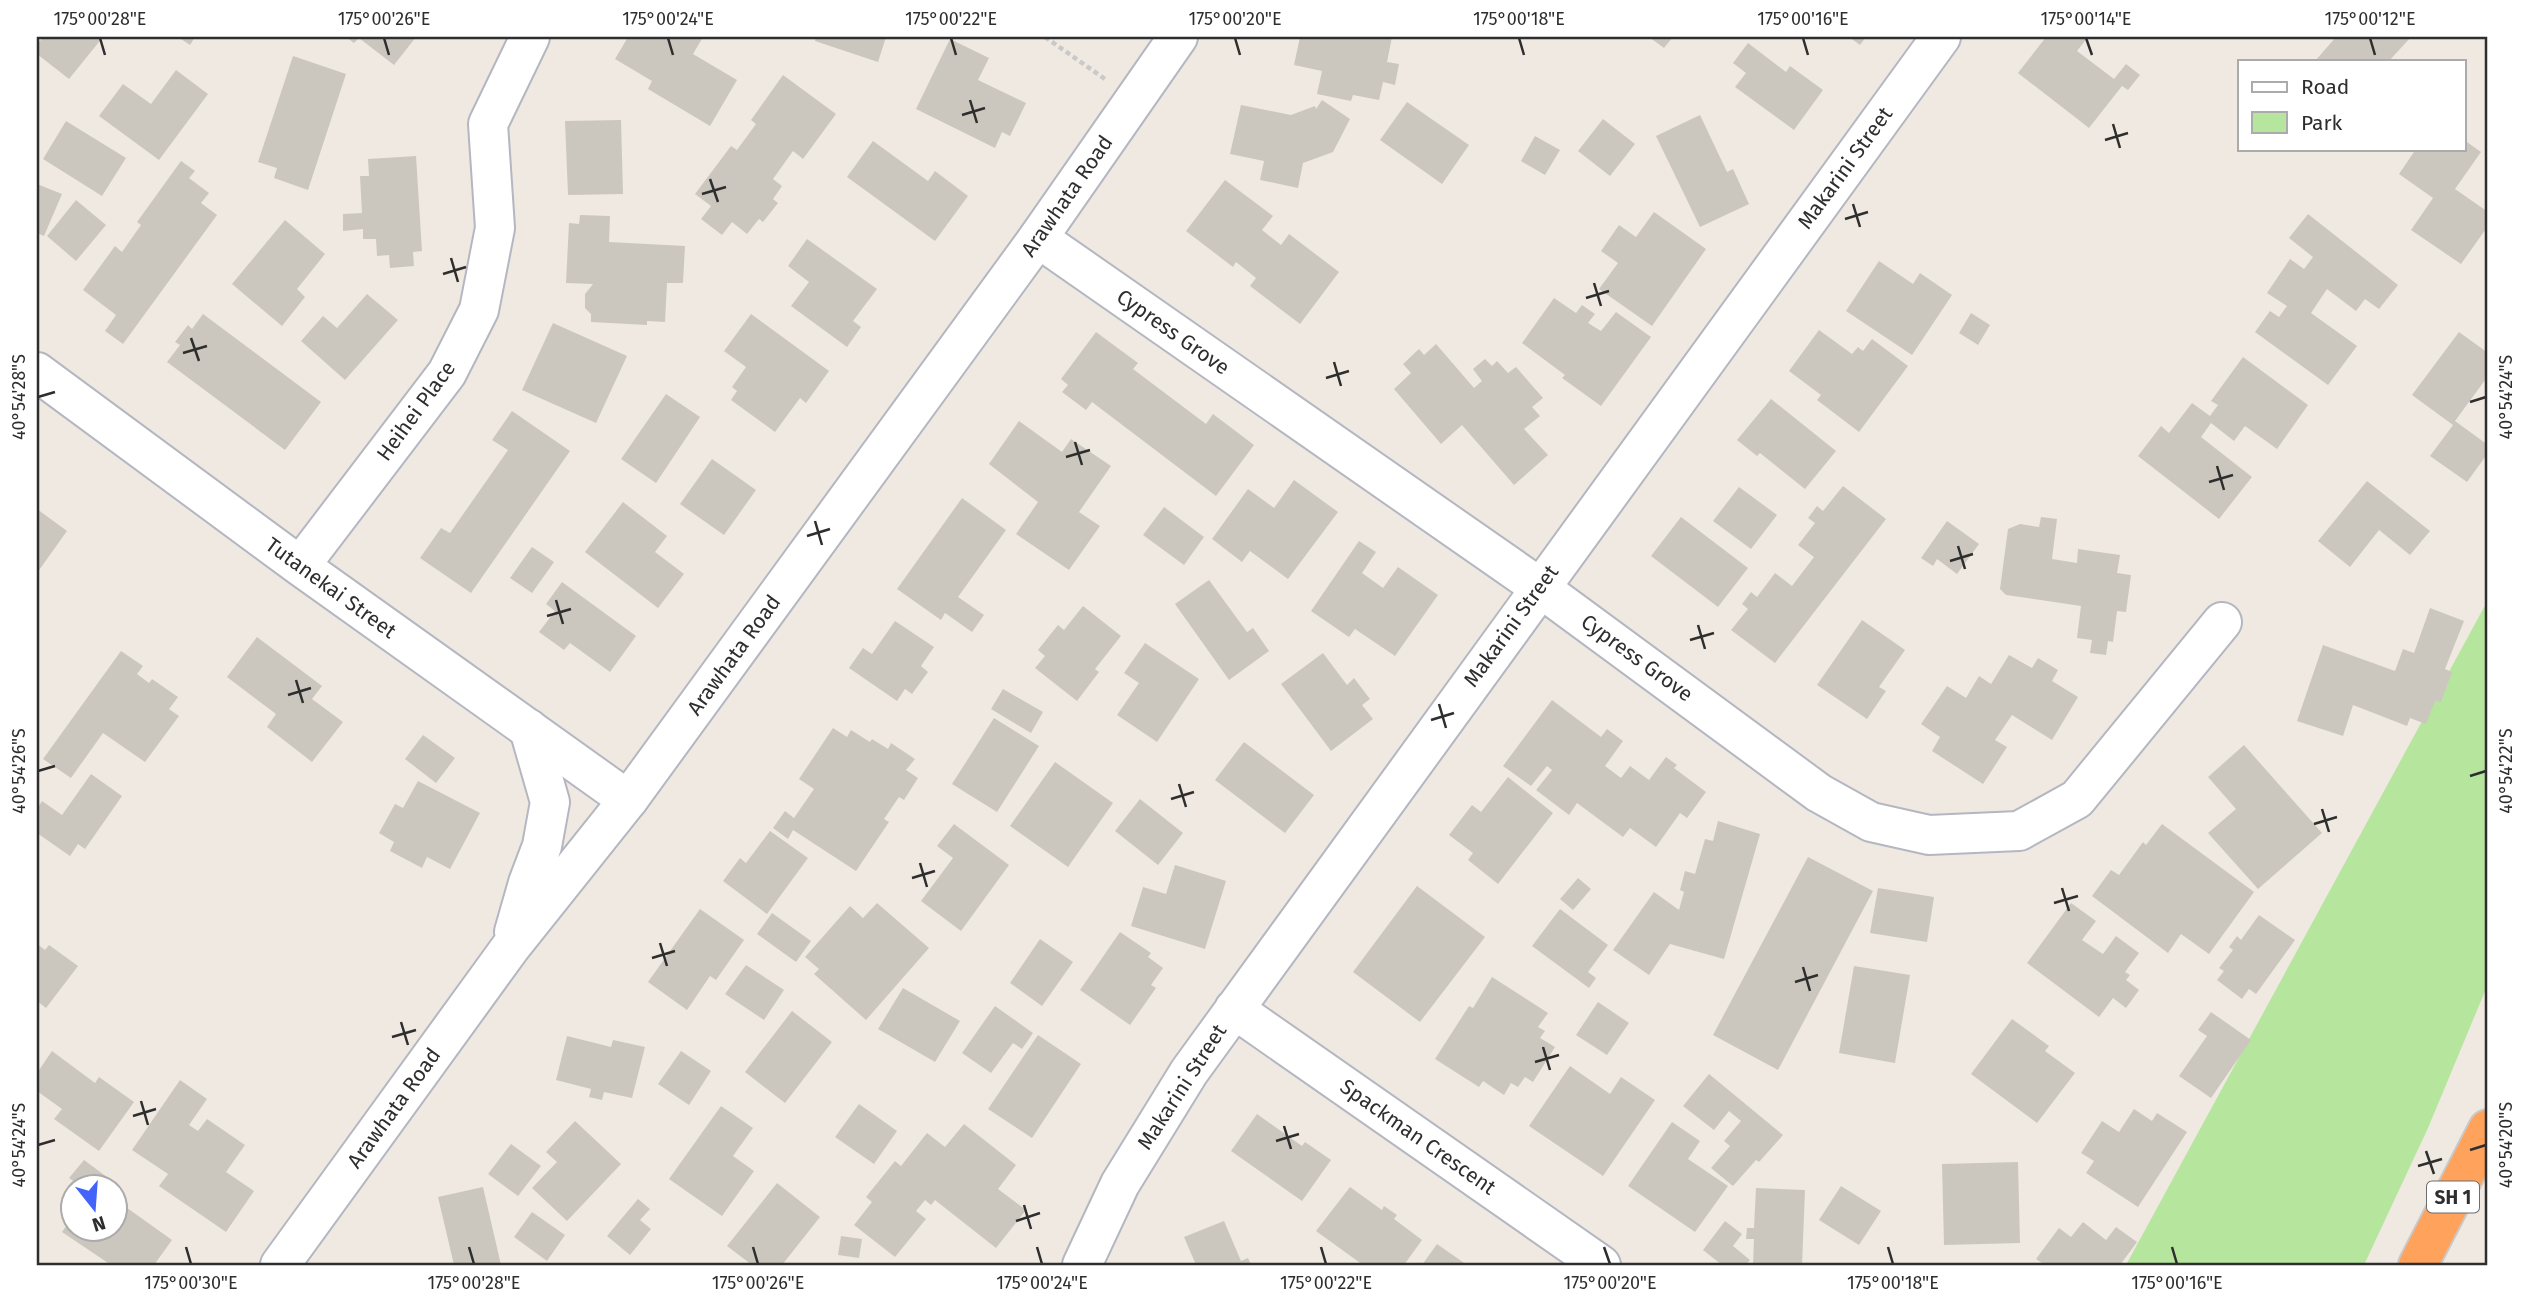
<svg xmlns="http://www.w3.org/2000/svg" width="2525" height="1302" viewBox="0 0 2525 1302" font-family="'Fira Sans',sans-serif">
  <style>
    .green { fill: #b6e59e }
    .building { fill: #cbc7bf }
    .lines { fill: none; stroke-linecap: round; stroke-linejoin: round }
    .street-casing { stroke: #b4b7c1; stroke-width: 42 }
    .secondary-casing { stroke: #b4b7c1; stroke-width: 42 }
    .highway-casing { stroke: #c9c9c9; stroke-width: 42 }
    .path { stroke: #c9c9c9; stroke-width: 4.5; stroke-dasharray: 5 3.5; stroke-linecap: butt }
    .street { stroke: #fff; stroke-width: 38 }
    .secondary { stroke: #fff; stroke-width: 38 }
    .highway { stroke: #ffa35c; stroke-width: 38 }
    .ticks { fill: none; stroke: #2e2e2e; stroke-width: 2.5 }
    .labels { text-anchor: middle; stroke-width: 6; stroke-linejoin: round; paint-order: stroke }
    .shield { fill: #fff; stroke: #6d6d6d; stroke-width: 2 }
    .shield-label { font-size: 19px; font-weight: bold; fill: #2e2e2e }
    .street-label { font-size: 21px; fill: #2e2e2e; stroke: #fff }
    .neatline { fill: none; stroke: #2e2e2e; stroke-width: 2.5 }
    .ticks-label { font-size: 18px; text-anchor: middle; fill: #2e2e2e }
  </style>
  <rect width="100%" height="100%" fill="#efe9e1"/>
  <path class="green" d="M2488 600V984L2428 1128 2364 1265H2126Z"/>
  <path class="building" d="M43 37H103L69 79 37 54V45Z
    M178 37H195L190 45Z
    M346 37H416L394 65 359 38 354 43Z
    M628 37H703L693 54 737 80 710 126 648 89 652 81 615 59Z
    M816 37H886L878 62 815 41Z
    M1300 37H1392L1387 62 1399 64 1395 85 1383 82 1379 100 1353 95 1351 101 1317 94 1322 71 1294 65Z
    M1649 37H1673L1664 48Z
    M1849 37H1866L1860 45Z
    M2046 37H2088L2077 51 2114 79 2126 64 2140 75 2128 90 2122 86 2089 128 2018 73Z
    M2336 37H2411L2389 61H2315Z
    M950 39 989 58 978 80 1026 103 1010 136 1002 132 995 148 916 109Z
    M1748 43 1786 72 1790 66 1823 90 1794 130 1735 87 1746 73 1733 63Z
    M293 56 346 74 308 190 274 178 277 168 258 162Z
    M176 70 208 94 159 160 99 116 123 84 151 104Z
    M783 75 836 114 803 159 793 151 773 179 782 186 773 199 778 203 763 222 759 219 747 234 732 222 722 235 701 219 711 206 695 194 731 146 737 150 756 124 751 120Z
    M1322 100 1350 119 1333 152 1303 163 1298 188 1260 180 1264 161 1230 154 1241 105 1291 115 1315 106 1316 109Z
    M1407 102 1469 145 1442 184 1380 140Z
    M1700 115 1727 172 1733 169 1749 204 1700 227 1656 136Z
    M1603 119 1635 144 1610 176 1578 151Z
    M621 120 623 194 568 195 565 121Z
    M66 121 126 158 102 196 43 159Z
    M1535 136 1560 150 1545 175 1521 161Z
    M2464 140 2481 152 2455 189 2488 212V226L2461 264 2411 230 2433 198 2399 174 2416 149H2464Z
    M873 141 928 181 935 171 968 196 935 241 847 177Z
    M416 156 422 251 413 252 414 266 390 268 389 255 377 256 376 239H363V229L343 231V214L362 213 360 176H369L368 159Z
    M181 161 195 171 189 178 209 193 201 203 217 215 123 344 105 331 116 315 83 290 115 246 122 252 141 225 137 222Z
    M1225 180 1273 216 1262 230 1281 245 1289 234 1339 272 1300 324 1250 286 1256 278 1236 262 1233 267 1186 231Z
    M37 184 62 194 44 236 37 233Z
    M76 200 106 225 76 261 47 236Z
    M1654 212 1706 249 1652 326 1599 289 1618 263 1601 251 1619 225 1636 237Z
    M2308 214 2398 285 2379 309 2365 299 2356 311 2327 289 2311 313 2357 346 2328 385 2255 332 2270 311 2279 317 2287 306 2267 293 2290 259 2304 269 2313 257 2289 238Z
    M580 215 610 216 609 242 685 246 683 283H667L665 322 647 321V325L591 322V314L585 308V294L593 284 566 283 569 223 579 224Z
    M285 220 325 254 297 289 305 297 282 326 232 284Z
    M807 239 877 289 853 321 861 327 847 347 791 306 809 282 788 266Z
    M1879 261 1913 284 1920 273 1952 295 1912 355 1846 311Z
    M367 294 398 320 345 380 301 341 323 316 337 328Z
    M1554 298 1576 313 1582 305 1595 314 1588 323 1601 331 1616 312 1651 337 1601 406 1562 378 1565 375 1522 343Z
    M1971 313 1990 325 1978 345 1959 333Z
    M203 314 321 402 285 450 167 362 180 345 175 342 188 325 192 329Z
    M751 314 829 371 806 403 800 398 775 432 731 400 737 391 732 387 746 367 724 351Z
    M553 323 627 356 596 423 522 390Z
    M1819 330 1852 354 1858 347 1863 351 1872 339 1908 366 1859 432 1817 400 1821 395 1789 371Z
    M1096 332 1138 363 1133 369 1206 424 1213 414 1254 445 1216 496 1092 402 1086 410 1062 392 1068 385 1061 379Z
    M2459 332 2488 353V376L2455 421 2488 445V453L2467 482 2430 456 2453 425 2412 395Z
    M1436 344 1474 388 1482 381 1473 369 1485 359 1492 366 1497 361 1508 373 1516 367 1543 398 1532 407 1540 416 1524 429 1548 455 1514 485 1462 425 1441 444 1394 389 1411 373 1403 364 1419 349 1424 355Z
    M2243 357 2308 405 2277 449 2245 426 2234 441 2211 423 2201 437 2252 477 2219 519 2138 456 2161 426 2169 433 2192 403 2210 416 2218 405 2211 401Z
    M666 394 700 417 656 483 621 459Z
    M1771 399 1836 451 1805 489 1760 453 1757 456 1737 440Z
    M512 411 570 451 471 593 420 558 441 528 450 533 508 450 492 440Z
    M1019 421 1062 452 1071 439 1111 466 1079 512 1100 526 1069 570 1016 534 1038 502 989 464Z
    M712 459 756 490 724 535 680 504Z
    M1294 480 1338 512 1288 579 1250 551 1242 562 1212 539 1248 489 1274 508Z
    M2367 481 2430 531 2410 555 2379 530 2350 567 2318 541Z
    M1843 486 1886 519 1775 663 1731 630 1748 609 1742 604 1751 592 1757 597 1775 573 1792 586 1814 557 1798 545 1815 523 1808 518 1817 506 1823 511Z
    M1739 487 1777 515 1751 549 1713 521Z
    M962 498 1006 530 958 597 984 615 972 632 945 613 941 620 897 589Z
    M623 502 667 536 655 552 684 574 658 608 585 552Z
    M1164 507 1204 537 1184 565 1143 535Z
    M37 509 67 531 37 573Z
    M1681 517 1748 568 1718 607 1651 556Z
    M2041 517 2057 519 2052 559 2077 563 2078 549 2120 555 2117 573 2131 575 2126 612 2117 611 2113 642 2108 641 2106 655 2090 653 2092 640 2077 638 2081 606 2006 595 2000 589 2008 529 2020 524 2039 527Z
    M1947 521 1979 544 1957 574 1937 559 1933 566 1921 558Z
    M1359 541 1376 552 1362 573 1383 588 1398 567 1438 595 1395 656 1355 629 1349 637 1311 611Z
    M532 547 554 562 532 593 510 578Z
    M1209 580 1247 632 1253 628 1269 651 1229 680 1175 604Z
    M562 582 636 636 610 672 570 643 564 650 539 632 555 611 546 604Z
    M1083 606 1121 636 1095 669 1099 672 1077 701 1035 668 1045 656 1038 650 1058 625 1064 630Z
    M2430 608 2464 621 2445 669 2452 672 2441 702 2435 701 2426 724 2410 718 2407 726 2353 705 2343 736 2297 721 2323 645 2395 671 2403 649 2414 653Z
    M1862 620 1905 650 1879 687 1886 691 1867 719 1817 685Z
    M895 621 934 647 921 666 928 672 912 694 905 689 897 701 849 668 863 648 872 654Z
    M257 637 322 686 312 699 343 722 312 762 267 727 276 714 227 677Z
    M1145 643 1199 679 1157 742 1117 715 1139 683 1124 673Z
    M121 651 143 666 137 674 149 683 152 679 178 697 169 709 179 716 145 762 103 733 71 778 43 759Z
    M1323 653 1347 685 1354 678 1370 699 1362 705 1373 719 1331 751 1281 684Z
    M2009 655 2032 668 2038 658 2058 670 2052 681 2078 697 2052 740 2012 715 1995 740 2007 747 1983 784 1932 751 1940 737 1921 724 1947 686 1966 698 1979 676 1991 684Z
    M1003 689 1043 712 1031 733 991 709Z
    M1552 700 1601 737 1607 729 1623 741 1605 766 1621 778 1630 766 1649 780 1666 757 1677 765 1674 768 1706 792 1687 818 1680 813 1656 847 1630 828 1623 837 1577 803 1569 815 1536 790 1552 770 1547 766 1531 786 1503 766Z
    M994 718 1039 746 997 812 952 784Z
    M833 728 847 737 851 730 870 742 872 739 888 749 891 743 915 759 906 770 918 778 904 800 899 797 884 819 889 822 856 871 793 830 788 839 773 828 785 811 794 818 814 789 799 779Z
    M423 735 455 758 436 783 405 759Z
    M1244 742 1314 795 1285 833 1215 780Z
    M2244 745 2322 833 2258 889 2208 833 2236 809 2208 777Z
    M1055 762 1113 803 1068 867 1010 826Z
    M91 774 122 796 85 849 78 844 70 856 37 833V809L42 801 62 815Z
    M1508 777 1553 813 1498 884 1468 860 1473 853 1449 835 1472 805 1481 812Z
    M418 781 480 813 450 869 427 857 422 868 390 851 394 842 379 833 395 804 403 808Z
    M1140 799 1183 833 1158 865 1115 831Z
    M1718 821 1760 834 1724 959 1670 944 1649 975 1613 950 1654 892 1679 910 1684 892 1680 890 1685 871 1695 874 1705 839 1713 841Z
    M954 824 1009 865 961 931 921 901 953 858 937 846Z
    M2162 824 2254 892 2209 954 2181 934 2168 953 2092 896 2111 870 2119 875 2143 842 2146 845Z
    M770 831 808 858 767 914 723 881 740 858 746 863Z
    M1808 857 1873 891 1778 1070 1713 1035Z
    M1175 865 1226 881 1205 949 1131 926 1143 887 1166 894Z
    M1578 878 1591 889 1573 910 1560 899Z
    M1417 886 1485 937 1420 1022 1353 972Z
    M1878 888 1934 897 1927 942 1870 933Z
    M877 903 929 948 866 1020 814 974 819 969 805 957 850 906 863 918Z
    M2071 903 2096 921 2082 940 2103 954 2116 936 2139 953 2125 972 2130 975 2126 980 2139 990 2126 1008 2113 998 2099 1017 2027 963Z
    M700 909 744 940 716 980 710 976 687 1010 648 982Z
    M1560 909 1608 945 1588 972 1596 978 1589 988 1532 946Z
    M772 913 811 941 796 962 757 934Z
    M2259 915 2295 940 2256 994 2249 989 2242 999 2217 980 2224 971 2219 968 2233 950 2229 947 2237 936 2241 940Z
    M1120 932 1151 953 1148 957 1163 968 1151 985 1156 988 1130 1025 1080 990Z
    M1040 939 1073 962 1042 1006 1010 983Z
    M37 944 45 950 49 945 78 966 46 1008 37 1001Z
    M746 965 784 990 764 1020 725 994Z
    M1854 966 1910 975 1895 1063 1839 1053Z
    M1492 977 1548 1013 1538 1027 1545 1031 1540 1038 1555 1047 1533 1082 1525 1077 1518 1087 1511 1083 1504 1095 1483 1081 1479 1087 1435 1059 1469 1006 1473 1008Z
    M903 988 960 1021 935 1062 878 1029Z
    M1598 1002 1629 1023 1607 1055 1576 1035Z
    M995 1006 1033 1033 1022 1049 1013 1043 991 1073 962 1053Z
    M792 1011 832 1042 785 1103 745 1072Z
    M2211 1012 2251 1040 2211 1098 2179 1076 2207 1036 2198 1030Z
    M2012 1019 2049 1046 2045 1051 2075 1073 2037 1123 1971 1074Z
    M1038 1035 1081 1064 1032 1138 988 1109Z
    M567 1036 611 1047 613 1040 645 1047 632 1098 604 1092 602 1100 589 1097 591 1089 556 1080Z
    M52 1051 95 1083 99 1077 134 1102 99 1151 54 1119 62 1109 37 1091V1073Z
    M681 1051 711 1071 689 1105 658 1084Z
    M1570 1066 1610 1094 1621 1077 1655 1100 1603 1176 1529 1126Z
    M1709 1074 1783 1135 1759 1162 1756 1160 1733 1186 1711 1168 1730 1146 1724 1141 1741 1121 1729 1111 1714 1130 1683 1106Z
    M180 1080 207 1099 189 1125 198 1131 207 1119 245 1145 226 1172 254 1191 226 1232 159 1186 168 1174 132 1150Z
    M859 1104 897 1131 874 1164 835 1137Z
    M721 1106 753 1128 733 1156 754 1171 722 1216 669 1179Z
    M2134 1109 2152 1121 2157 1113 2187 1132 2138 1207 2086 1173 2094 1161 2081 1153 2102 1121 2119 1132Z
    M1257 1114 1302 1146 1305 1142 1331 1160 1302 1201 1231 1151Z
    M575 1121 621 1164 567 1221 532 1188 557 1162 546 1152Z
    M1672 1122 1700 1141 1688 1159 1728 1186 1695 1232 1628 1186Z
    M964 1124 1016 1165 998 1189 1026 1210 996 1248 935 1200 931 1205 925 1200 916 1211 926 1219 895 1257 854 1225 872 1202 866 1197 895 1161 901 1166 927 1133 945 1147Z
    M511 1144 541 1166 518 1196 488 1174Z
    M84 1160 111 1180 106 1186H80L69 1178Z
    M2018 1162 2020 1243 1944 1245 1942 1164Z
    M777 1183 820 1217 782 1265H752L727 1246Z
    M1841 1186 1881 1211 1859 1245 1819 1220Z
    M483 1187 501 1265H454L438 1197Z
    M1350 1187 1382 1210 1384 1206 1397 1215 1394 1219 1422 1240 1404 1265H1363L1316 1231Z
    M1756 1188 1805 1190 1802 1265H1753L1754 1239H1746L1747 1228H1754Z
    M638 1199 650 1209 640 1220 651 1229 630 1255 607 1236Z
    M116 1200 172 1240 154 1265H111L62 1232 74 1215V1228H116Z
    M532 1212 565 1235 547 1261 514 1237Z
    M1224 1221 1241 1261 1248 1258 1251 1265H1196L1184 1237Z
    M1725 1221 1742 1234 1733 1246 1750 1260 1746 1265H1722L1703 1250Z
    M2083 1222 2106 1240 2116 1227 2137 1242 2120 1265H2045L2036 1259 2059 1228 2071 1237Z
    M841 1236 862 1239 859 1258 838 1255Z
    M1437 1244 1467 1265H1422Z"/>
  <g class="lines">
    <g class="street-casing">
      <path id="street" d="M1038 238 1539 587 1819 793 1871 822 1929 835 2019 831 2077 799 2222 622
        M37 372 300 566 628 800
        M300 566 447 373 479 310 495 228 488 124 530 37
        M1234 1009 1601 1265
        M1082 1265 1120 1184 1189 1072 1941 37"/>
    </g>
    <g class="secondary-casing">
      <path id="secondary" d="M514 932 528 883 542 846 550 802 529 729
        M280 1265 510 948 628 800 1038 238 1178 37"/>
    </g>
    <g class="highway-casing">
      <path id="highway" d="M2418 1265 2488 1129"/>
    </g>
    <path class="path" d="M1045 37 1105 79"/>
    <use href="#street" class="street"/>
    <use href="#secondary" class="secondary"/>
    <use href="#highway" class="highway"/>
  </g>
  <path class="ticks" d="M100 38 105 55M384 38 389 55M668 38 673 55M951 38 956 55M1235 38 1240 55M1519 38 1524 55M1803 38 1808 55M2086 38 2092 55M2370 38 2375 55M970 100 977 123M962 115 985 108M2113 124 2120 148M2105 140 2128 133M710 179 718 202M702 194 726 187M1853 204 1860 227M1845 219 1868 212M451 258 458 282M443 274 466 267M1594 283 1601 306M1586 298 1609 291M191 338 199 361M183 353 207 346M1334 362 1341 386M1326 378 1349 371M38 397 55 392M2470 402 2486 397M1075 442 1082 465M1066 457 1090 450M2217 466 2224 490M2209 482 2233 475M815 521 822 545M807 536 830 529M1958 546 1965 569M1950 561 1973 554M556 600 563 624M547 616 571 609M1698 625 1705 649M1690 640 1714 633M296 680 303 703M288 695 311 688M1439 704 1446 728M1431 720 1454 713M38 771 55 766M2470 776 2486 771M1179 784 1186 807M1171 799 1194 792M2322 809 2329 832M2314 824 2337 817M920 863 927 887M912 878 935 871M2062 888 2069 911M2054 903 2078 896M660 943 667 966M652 958 675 951M1803 967 1810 991M1795 982 1818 975M401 1022 408 1045M392 1037 416 1030M1543 1047 1550 1070M1535 1062 1559 1055M141 1101 148 1125M133 1116 156 1109M1284 1126 1291 1149M1276 1141 1299 1134M38 1145 55 1140M2470 1150 2486 1145M2426 1151 2434 1174M2418 1166 2442 1159M1024 1205 1031 1229M1016 1221 1040 1213M186 1247 191 1264M469 1247 474 1264M753 1247 758 1264M1037 1247 1042 1264M1321 1247 1326 1264M1604 1247 1610 1264M1888 1247 1893 1264M2172 1247 2177 1264"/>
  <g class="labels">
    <rect class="shield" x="2427" y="1181.5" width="52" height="31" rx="5"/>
    <g class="shield-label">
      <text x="2453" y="1204">SH 1</text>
    </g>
    <g class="street-label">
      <text transform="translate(1845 168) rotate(-54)" y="7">Makarini Street</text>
      <text transform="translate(1067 196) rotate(-55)" y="7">Arawhata Road</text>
      <text transform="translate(1173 332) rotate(35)" y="7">Cypress Grove</text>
      <text transform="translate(416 411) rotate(-54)" y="7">Heihei Place</text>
      <text transform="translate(331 588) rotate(36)" y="7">Tutanekai Street</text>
      <text transform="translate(1511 626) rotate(-54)" y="7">Makarini Street</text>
      <text transform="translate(734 655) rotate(-54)" y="7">Arawhata Road</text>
      <text transform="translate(1637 658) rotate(36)" y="7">Cypress Grove</text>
      <text transform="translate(1182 1087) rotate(-57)" y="7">Makarini Street</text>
      <text transform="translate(394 1108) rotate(-54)" y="7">Arawhata Road</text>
      <text transform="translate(1418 1137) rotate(35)" y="7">Spackman Crescent</text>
    </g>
  </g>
  <rect width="2525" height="1302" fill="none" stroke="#ffffff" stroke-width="77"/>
  <rect x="2238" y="60" width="228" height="91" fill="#ffffff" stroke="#ababab" stroke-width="2"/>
  <rect x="2252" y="82" width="35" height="10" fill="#ffffff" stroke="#ababab" stroke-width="2"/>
  <text x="2301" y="94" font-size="21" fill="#2e2e2e">Road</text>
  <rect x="2252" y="112" width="35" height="21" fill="#b6e59e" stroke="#ababab" stroke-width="2"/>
  <text x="2301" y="130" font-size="21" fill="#2e2e2e">Park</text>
  <g transform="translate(94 1208) rotate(163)"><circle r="33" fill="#ffffff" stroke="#ababab" stroke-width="2"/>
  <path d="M0-5L12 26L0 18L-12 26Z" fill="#4264fb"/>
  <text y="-10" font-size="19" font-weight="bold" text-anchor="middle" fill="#2e2e2e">N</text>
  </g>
  <rect x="38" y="38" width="2448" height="1226" class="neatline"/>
  <g class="ticks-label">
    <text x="100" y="25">175°00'28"E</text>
    <text x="384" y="25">175°00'26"E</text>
    <text x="668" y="25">175°00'24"E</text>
    <text x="951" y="25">175°00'22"E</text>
    <text x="1235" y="25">175°00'20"E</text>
    <text x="1519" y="25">175°00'18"E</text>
    <text x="1803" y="25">175°00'16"E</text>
    <text x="2086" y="25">175°00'14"E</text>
    <text x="2370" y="25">175°00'12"E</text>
    <text transform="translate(2506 397) rotate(-90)" y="6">40°54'24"S</text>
    <text transform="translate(19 397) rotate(-90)" y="6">40°54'28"S</text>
    <text transform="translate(2506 771) rotate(-90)" y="6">40°54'22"S</text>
    <text transform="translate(19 771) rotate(-90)" y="6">40°54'26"S</text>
    <text transform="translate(2506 1145) rotate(-90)" y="6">40°54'20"S</text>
    <text transform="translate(19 1145) rotate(-90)" y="6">40°54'24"S</text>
    <text x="191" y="1289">175°00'30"E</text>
    <text x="474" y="1289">175°00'28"E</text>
    <text x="758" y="1289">175°00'26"E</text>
    <text x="1042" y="1289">175°00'24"E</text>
    <text x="1326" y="1289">175°00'22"E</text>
    <text x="1610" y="1289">175°00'20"E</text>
    <text x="1893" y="1289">175°00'18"E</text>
    <text x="2177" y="1289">175°00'16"E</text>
  </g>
</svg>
